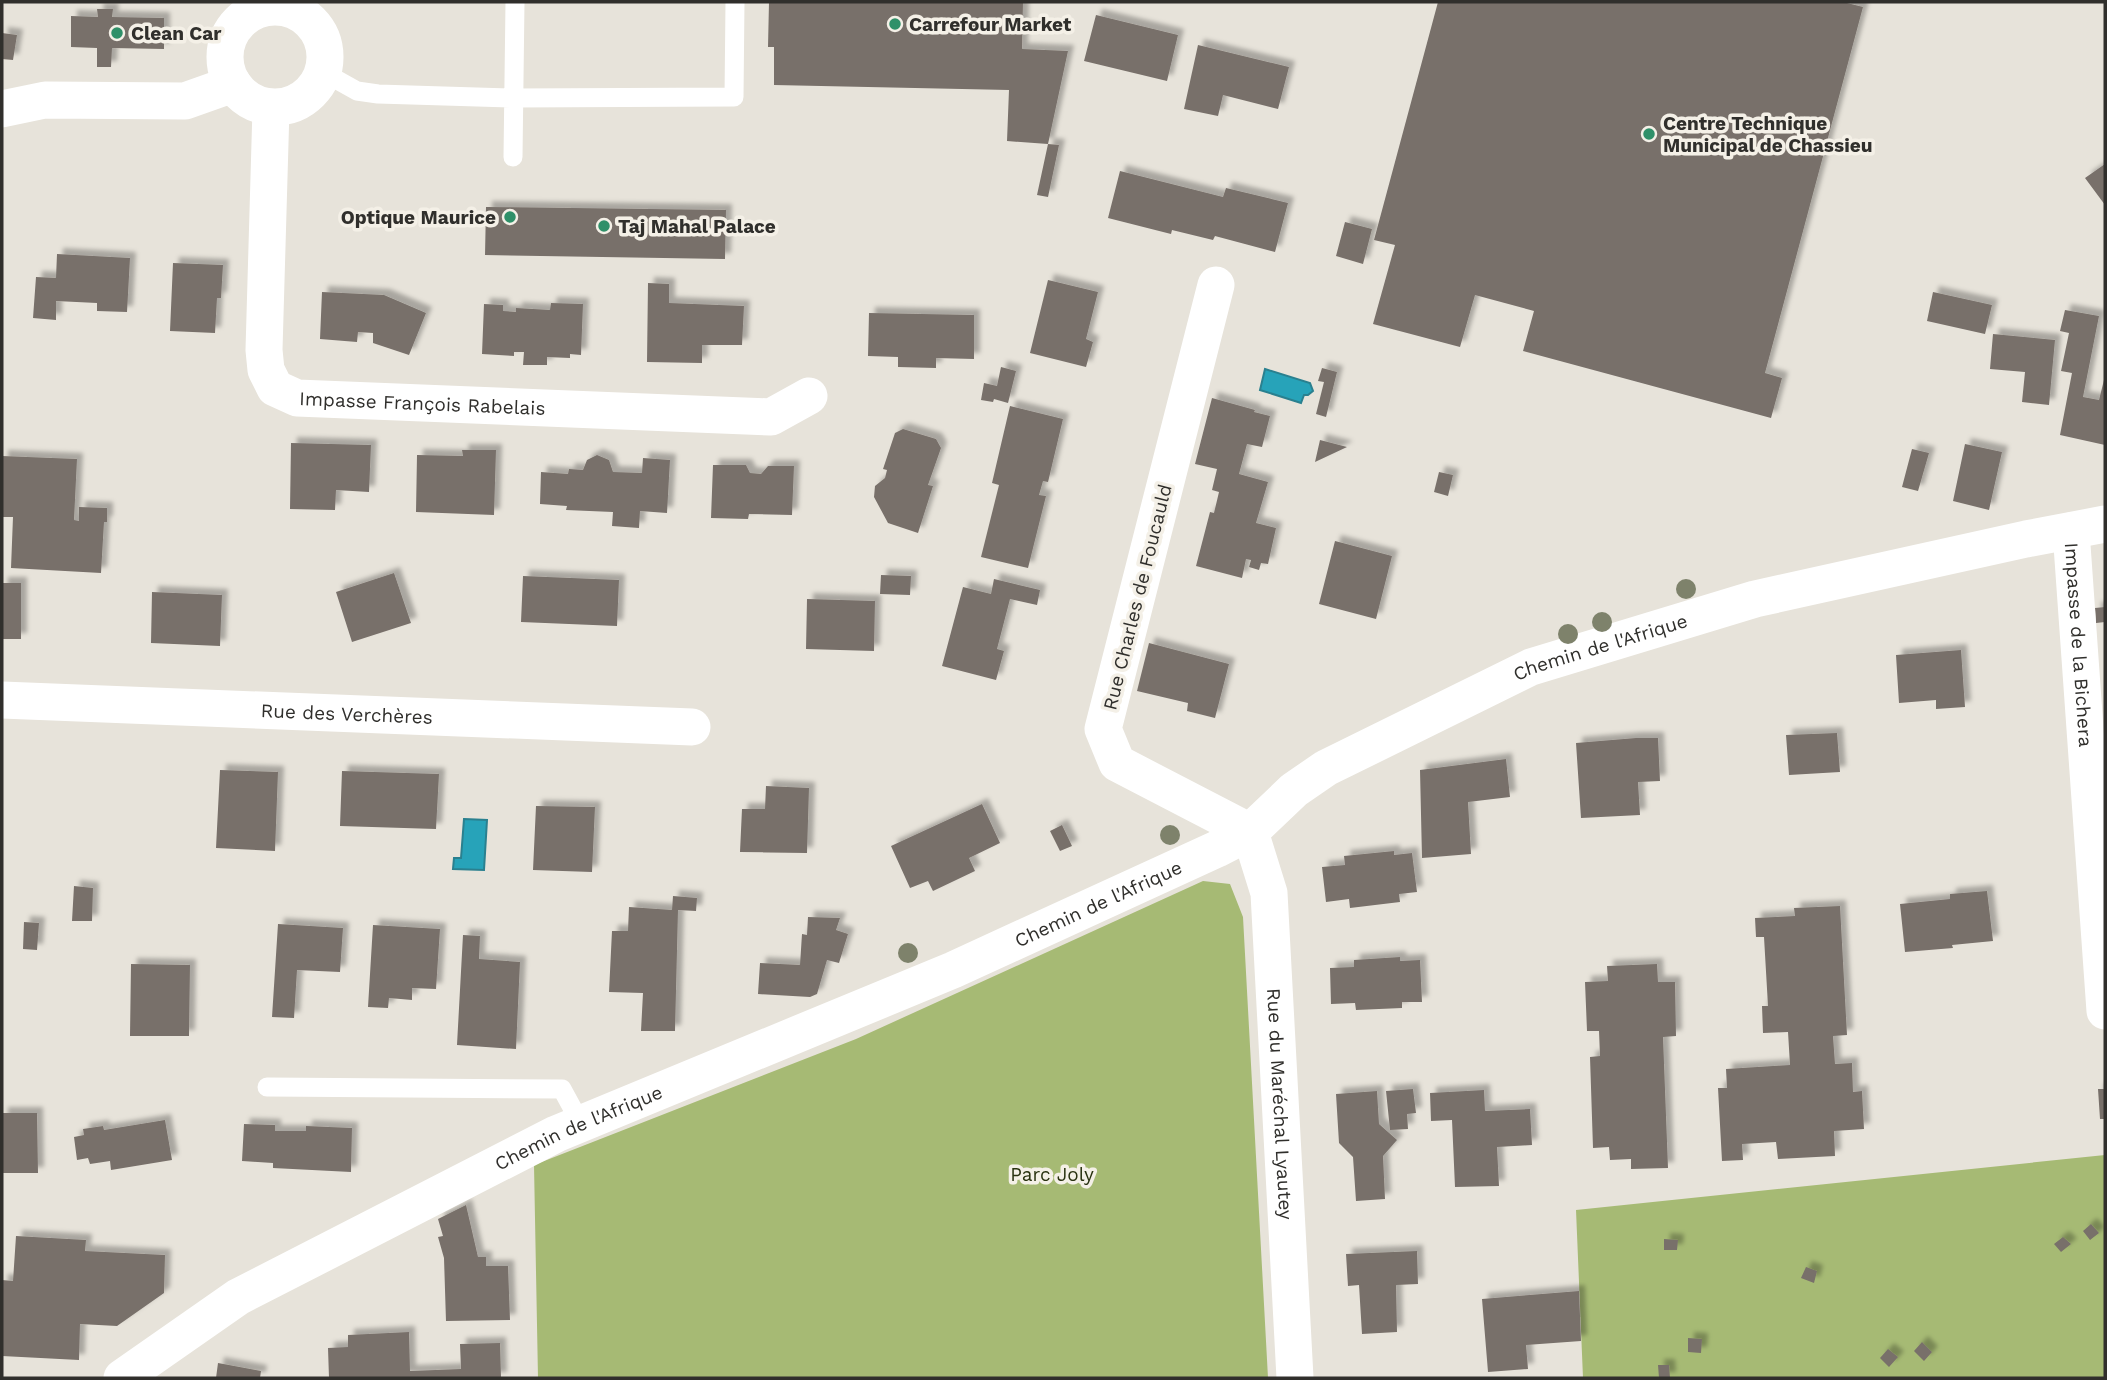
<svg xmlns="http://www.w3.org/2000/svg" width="2107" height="1380" viewBox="0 0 2107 1380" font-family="'Work Sans',sans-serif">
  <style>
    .green { fill: #a6ba74 }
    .water { fill: #27a3b9; stroke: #2a808f; stroke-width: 2 }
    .building { fill: #78706a; filter: url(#shadow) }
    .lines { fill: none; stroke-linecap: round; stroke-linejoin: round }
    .service { stroke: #fff; stroke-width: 19 }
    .minor { stroke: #fff; stroke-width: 37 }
    .tree { fill: #7e826b }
    .poi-dot { fill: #2f9069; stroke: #f4f0e7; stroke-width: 2.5 }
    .labels { text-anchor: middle; stroke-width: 7; stroke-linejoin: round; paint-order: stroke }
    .poi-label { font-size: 19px; font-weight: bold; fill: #302f2c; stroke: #f4f0e7; text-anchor: start }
    .street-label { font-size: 19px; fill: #302f2c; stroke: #f4f0e7 }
    .park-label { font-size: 19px; fill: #293210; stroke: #f4f0e7 }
  </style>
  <defs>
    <filter id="shadow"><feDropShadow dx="6" dy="-6" stdDeviation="2" flood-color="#0004"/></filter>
  </defs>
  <rect width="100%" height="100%" fill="#e7e3da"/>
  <path class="green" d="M1203 881 1230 884 1243 917 1268 1378H538L534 1165 856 1039Z
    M2105 1155V1378H1583L1576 1210Z"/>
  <path class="water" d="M1265 369 1310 383 1313 391 1308 395H1304L1301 403 1260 390Z
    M464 819 487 820 484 870 453 869 454 858H461Z"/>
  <path class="building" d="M769 2H1023L1022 49 1068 51 1048 144 1007 141 1009 90 774 85V47H768Z
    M1438 2H1843L1863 7 1765 373 1782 378 1771 418 1523 351 1534 311 1475 295 1460 347 1373 324 1395 245 1374 240Z
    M97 9H113L112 17 164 18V49L112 48 111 67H97V48L71 47V16L98 17Z
    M1096 15 1178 35 1167 81 1084 61Z
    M2 33 17 35 13 60 2 59Z
    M1198 45 1289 67 1278 109 1223 95 1218 116 1184 109Z
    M1048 144 1059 145 1048 197 1037 195Z
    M2105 164V205L2085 178Z
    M1120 171 1223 197 1226 188 1288 203 1275 252 1215 236 1213 240 1172 230 1171 234 1108 218Z
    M486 207 726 210 725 259 485 255Z
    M1345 222 1372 229 1363 264 1336 256Z
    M57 254 130 258 127 312 97 311V303L56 301V320L33 318 36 277 56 278Z
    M173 263 223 265 221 298H217L215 333 170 331Z
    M1048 280 1098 292 1086 339 1093 342 1086 367 1030 353Z
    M648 283 669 284V303L744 306 742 345H702V363L647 362Z
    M322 292 384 295 426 313 409 355 373 343V333L358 332 357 342 320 339Z
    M1933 292 1992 305 1985 334 1927 321Z
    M551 303 583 304 581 355 570 354V358L547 357V365H523L524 352H514V356L482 354 484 304 503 305V311L516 312V308L550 310Z
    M2065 310 2099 316 2083 397 2099 400 2105 376V445L2060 435 2072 373 2061 371 2069 333 2060 331Z
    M869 313 974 315V359L936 358V368L898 367V357L868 356Z
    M1993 334 2055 340 2049 405 2022 402 2025 372 1990 369Z
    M1001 367 1016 371 1008 403 994 399 993 402 981 400 984 383 997 386Z
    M1322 368 1337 372 1326 417 1316 414 1324 382 1318 381Z
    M1212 398 1255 410 1254 412 1270 416 1262 447 1247 444 1239 474 1268 482 1256 523 1276 528 1268 564 1261 563 1259 570 1249 567 1251 560 1246 559 1242 578 1196 566 1210 512 1214 513 1219 492 1212 490 1217 469 1195 464Z
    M1010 406 1063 419 1048 482 1043 481 1039 495 1046 496 1028 568 981 557 999 485 992 483Z
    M903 429 936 439 941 448 928 485 933 486 918 533 888 523 874 497 875 486 885 478 887 470 883 469 895 433Z
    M1320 440 1347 447 1315 462Z
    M291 443 371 445 369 492 336 490 335 510 290 509Z
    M1965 444 2002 452 1989 510 1953 501Z
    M1912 449 1929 453 1918 491 1902 487Z
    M462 450H496L494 515 416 512 417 455 463 456Z
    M597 455 609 460 613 472 642 473 643 458 670 460 667 513 640 511 639 528 612 526 613 512 566 510 567 506 540 504 541 472 568 474 569 469 583 470 587 460Z
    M2 456 77 459 74 520 79 521V507L107 508V522H104L101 573 11 568 13 517H2Z
    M713 465H746L750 473 761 474 768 466H794L792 515 749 514 748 519 711 518Z
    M1439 472 1453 475 1448 496 1434 492Z
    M1335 541 1392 556 1376 619 1319 604Z
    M394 573 411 623 352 642 336 592Z
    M881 575 911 576 910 595 880 594Z
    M523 576 619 580 617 626 521 622Z
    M994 579 1040 590 1037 605 1010 599 997 649 1004 651 996 680 942 666 963 587 991 594Z
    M2 583H21V639H2Z
    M152 592 222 595 220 646 151 643Z
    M807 599 875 601 874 651 806 649Z
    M2105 607V622L2096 623 2095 608Z
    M1149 643 1229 664 1215 718 1187 711 1188 703 1137 691Z
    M1961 650 1965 707 1936 709V700L1899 703 1896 655Z
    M1837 733 1840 772 1789 775 1786 735Z
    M1636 738H1658L1660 781 1638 782 1640 815 1581 818 1576 743Z
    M1506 759 1510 797 1468 802 1471 854 1422 858 1420 770Z
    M220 770 278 772 275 851 216 848Z
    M342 771 439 774 436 829 340 826Z
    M766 786 809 788 807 853 740 852 742 809H765Z
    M982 804 1000 843 969 858 975 871 933 891 928 881 910 888 891 846Z
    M536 806 595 807 592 872 533 870Z
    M1062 825 1072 846 1060 851 1050 831Z
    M1394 851V855L1412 853 1417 892 1399 894 1400 902 1350 908 1349 899 1326 902 1322 867 1345 865 1344 856Z
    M74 886 93 888 92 921H72Z
    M1987 891 1993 941 1952 945 1953 948 1905 952 1900 904 1950 899V894Z
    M673 896 697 898 696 911 678 910 675 1031H641L643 993 609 992 612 931H628L629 907 672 910Z
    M1840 906 1847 1035 1833 1036 1835 1064 1852 1063 1853 1092 1862 1091 1864 1129 1834 1131 1835 1156 1778 1159 1776 1142 1742 1144 1743 1160 1722 1161 1718 1088H1727L1726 1069 1790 1065 1788 1032 1763 1033 1762 1006H1768L1764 937H1756L1755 918 1795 916 1794 908Z
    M808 917 840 918 836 930 848 934 839 963 827 960 817 994 810 997 758 994 760 963 800 965 802 934 807 935Z
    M24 922 39 923 37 950 23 949Z
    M278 924 343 928 340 972 297 970 294 1018 272 1017Z
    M373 925 440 929 436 989 412 988V1000L389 998 388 1008 368 1007Z
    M463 935 480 936 479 959 520 962 516 1049 457 1045Z
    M1400 957V961L1420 960 1422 1002H1402V1008L1356 1010 1355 1003 1331 1004 1330 968 1354 967V960Z
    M131 964 190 965 189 1036H130Z
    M1657 964 1658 982H1675L1676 1036 1663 1037 1668 1168 1631 1169V1159L1610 1160 1609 1147 1593 1148 1590 1057 1600 1056 1599 1031H1587L1585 982 1608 981 1607 966Z
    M1413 1089 1416 1113 1407 1114 1408 1129 1390 1130 1386 1091Z
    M2098 1089H2105V1119H2100Z
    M1484 1090 1485 1111 1530 1109 1532 1145 1497 1147 1499 1186 1455 1187 1452 1120 1431 1121 1430 1093Z
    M1377 1091 1379 1124 1397 1140 1383 1156 1385 1199 1356 1201 1353 1157 1339 1143 1336 1094Z
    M2 1113H37L38 1173H2Z
    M165 1120 172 1160 111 1170 110 1161 90 1164 88 1158 77 1160 74 1137 84 1135 83 1129 103 1126 104 1130Z
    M244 1124 275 1125V1131H306V1126L352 1128 351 1172 273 1168V1163L242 1161Z
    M466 1205 478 1257H486V1266H508L510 1320 446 1321 444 1258 438 1237 443 1236 438 1219Z
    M2091 1224 2099 1233 2090 1240 2083 1231Z
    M16 1236 86 1240 85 1251 165 1255 164 1293 117 1326 80 1324 79 1360 2 1356V1280L13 1281Z
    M2063 1237 2071 1244 2061 1252 2054 1244Z
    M1664 1239 1678 1240 1677 1250H1664Z
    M1417 1251 1418 1284 1396 1285 1397 1332 1362 1334 1359 1285 1348 1286 1346 1254Z
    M1806 1267 1817 1271 1814 1283 1801 1278Z
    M1579 1291 1581 1341 1526 1345 1528 1369 1488 1372 1482 1299Z
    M409 1332 410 1371 461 1369 460 1344 500 1343 501 1378H329L328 1348 348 1347V1335Z
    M1688 1338 1702 1339 1701 1353 1688 1352Z
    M1922 1342 1932 1352 1924 1361 1914 1351Z
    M1888 1349 1898 1357 1889 1367 1880 1358Z
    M218 1363 261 1371 260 1378H216Z
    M1658 1365H1669L1670 1378H1659Z"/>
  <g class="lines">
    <path class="service" d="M323 72 357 91 378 94 514 98 734 97 735 2
      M513 157 515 2
      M267 1087 562 1089 581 1124"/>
    <g class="minor">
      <circle cx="275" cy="57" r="50"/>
      <path id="s1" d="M271 108 264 350 266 370 275 388 297 398 771 417 809 396"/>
      <path d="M2 109 45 100 185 101 233 84"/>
      <path d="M1216 285 1103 729 1117 763 1250 832"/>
      <path id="s2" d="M2071 531 2105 1011"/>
      <path id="s3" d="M2 700 692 727"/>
      <path id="s4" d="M1250 832 1269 893 1295 1378"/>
      <path id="s5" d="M122 1378 238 1297 556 1134 953 970 1217 849 1250 832 1294 790 1326 768 1531 667 1755 599 2026 539 2105 524"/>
    </g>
  </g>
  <g class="tree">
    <circle cx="1686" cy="589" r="10"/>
    <circle cx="1602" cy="622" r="10"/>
    <circle cx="1568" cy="634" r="10"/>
    <circle cx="1170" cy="835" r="10"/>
    <circle cx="908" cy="953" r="10"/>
  </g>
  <g class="poi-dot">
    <circle cx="895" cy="24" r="7"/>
    <circle cx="117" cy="33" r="7"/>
    <circle cx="1649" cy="134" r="7"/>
    <circle cx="510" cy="217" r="7"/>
    <circle cx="604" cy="226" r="7"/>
  </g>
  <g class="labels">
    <g class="poi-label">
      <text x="909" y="31">Carrefour Market</text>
      <text x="131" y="40">Clean Car</text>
      <text x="1663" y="130">Centre Technique<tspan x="1663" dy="22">Municipal de Chassieu</tspan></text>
      <text x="496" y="224" text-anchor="end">Optique Maurice</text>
      <text x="618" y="233">Taj Mahal Palace</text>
    </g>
    <g class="street-label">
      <text dy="7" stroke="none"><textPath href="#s1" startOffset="432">Impasse François Rabelais</textPath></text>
      <text transform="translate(1137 597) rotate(-76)" y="7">Rue Charles de Foucauld</text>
      <text dy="7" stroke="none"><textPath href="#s2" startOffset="114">Impasse de la Bichera</textPath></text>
      <text dy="7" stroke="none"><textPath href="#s5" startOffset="1656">Chemin de l'Afrique</textPath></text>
      <text dy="7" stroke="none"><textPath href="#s3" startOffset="345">Rue des Verchères</textPath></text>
      <text dy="7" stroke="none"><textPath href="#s5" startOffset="1088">Chemin de l'Afrique</textPath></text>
      <text dy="7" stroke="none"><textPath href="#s4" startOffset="275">Rue du Maréchal Lyautey</textPath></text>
      <text dy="7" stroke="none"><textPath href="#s5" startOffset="522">Chemin de l'Afrique</textPath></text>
    </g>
    <g class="park-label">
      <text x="1052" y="1181">Parc Joly</text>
    </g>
  </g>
  <rect width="2107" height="1380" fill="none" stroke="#302f2c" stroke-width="7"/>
</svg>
